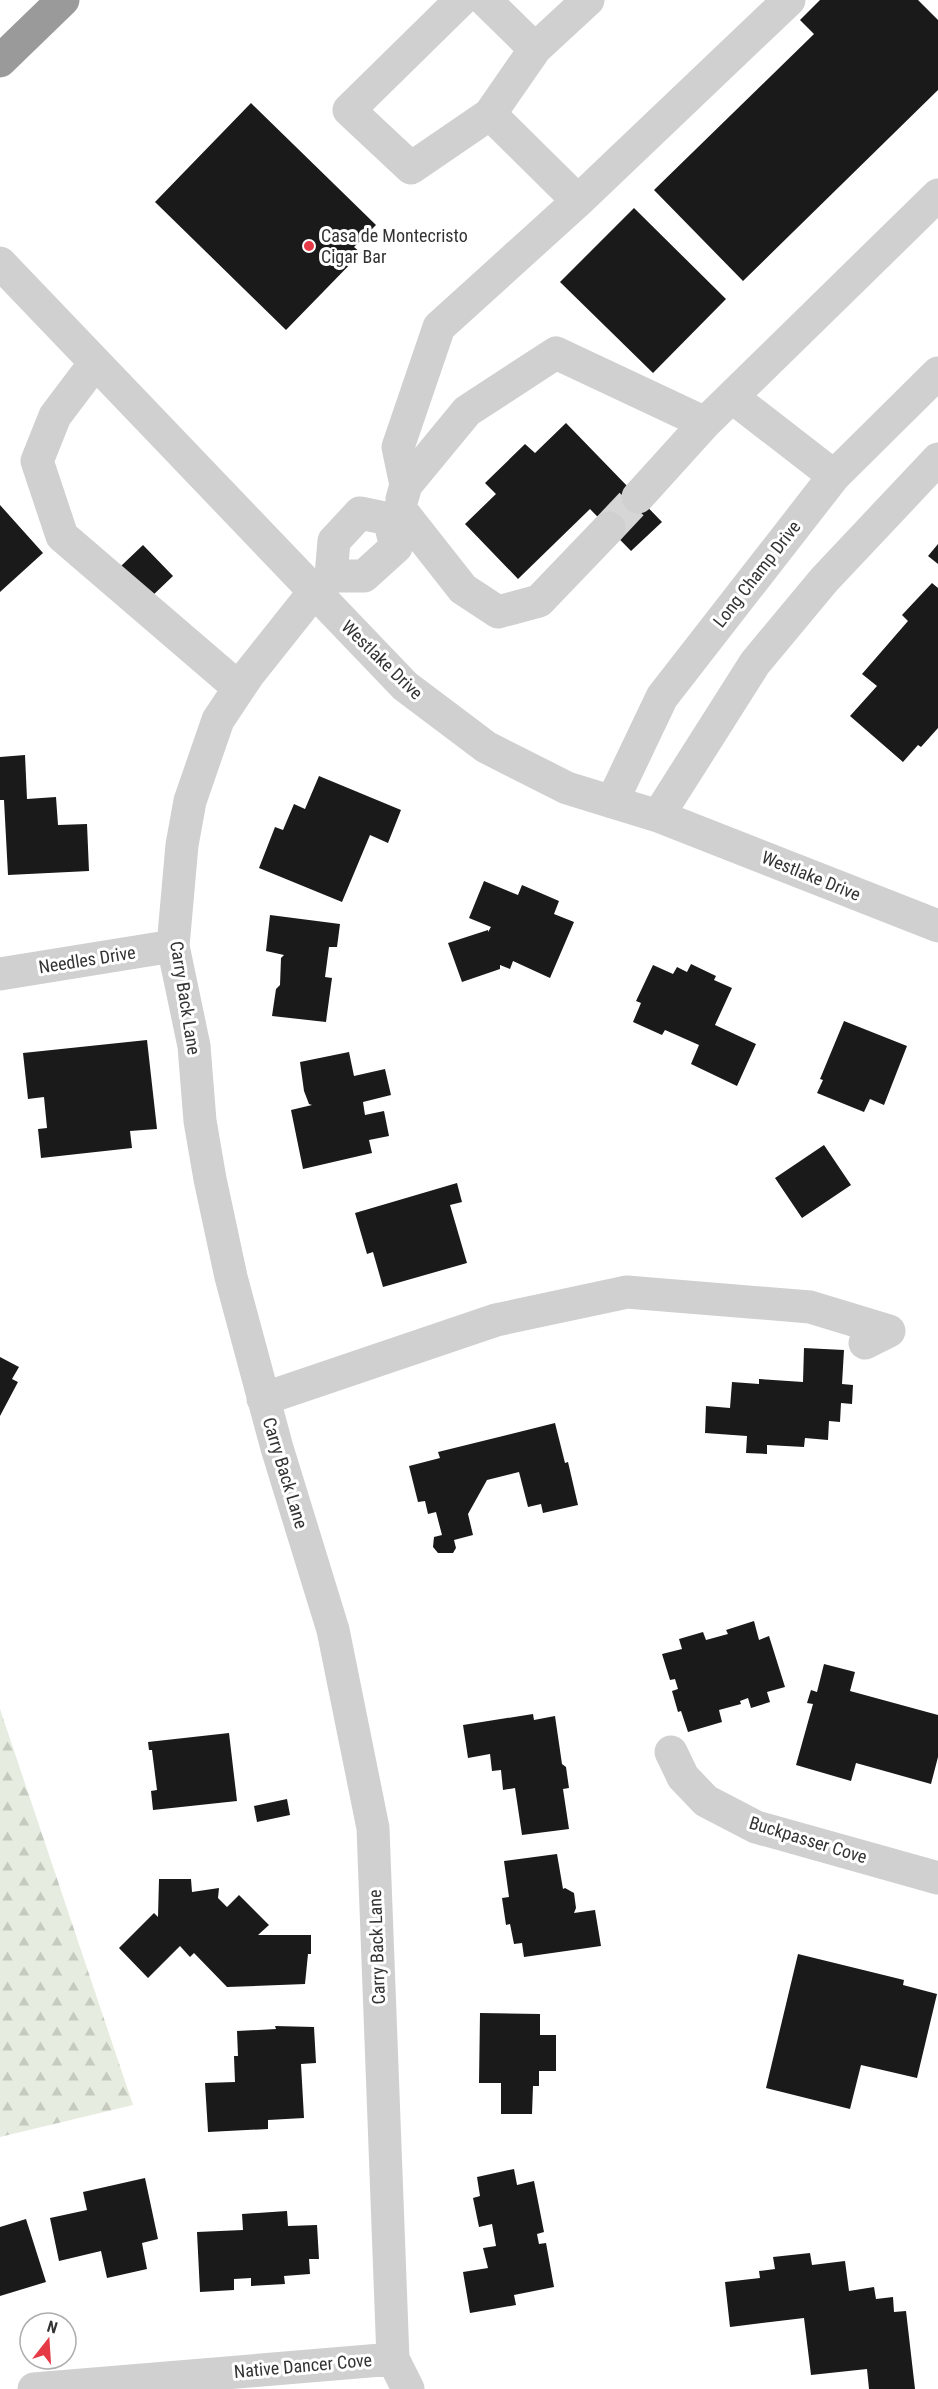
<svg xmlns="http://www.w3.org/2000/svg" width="938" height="2389" viewBox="0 0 938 2389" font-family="'Roboto Condensed',sans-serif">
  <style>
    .forest { fill: url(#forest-firs) }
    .building { fill: #1a1a1a }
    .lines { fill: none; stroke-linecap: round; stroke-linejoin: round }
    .minor-tunnel { stroke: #d6d6d6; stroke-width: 33; stroke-dasharray: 33 16; stroke-linecap: butt }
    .minor { stroke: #d0d0d0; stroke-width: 33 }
    .highway { stroke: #9a9a9a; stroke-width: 33 }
    .poi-dot { fill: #e63946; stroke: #fff; stroke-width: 2 }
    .labels { text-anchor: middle; stroke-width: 6; stroke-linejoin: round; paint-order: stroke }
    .poi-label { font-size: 18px; fill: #333; stroke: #fff; text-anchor: start }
    .street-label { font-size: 18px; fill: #333; stroke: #fff }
  </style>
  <defs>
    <pattern id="forest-firs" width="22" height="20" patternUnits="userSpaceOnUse" patternTransform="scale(1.5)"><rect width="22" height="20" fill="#e6ecdf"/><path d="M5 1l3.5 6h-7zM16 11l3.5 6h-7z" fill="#c6cbc0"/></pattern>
  </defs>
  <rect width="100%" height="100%" fill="#fff"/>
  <path class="forest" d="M0 1709 133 2105 0 2137Z"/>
  <path class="building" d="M820 0H918L938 20V90L743 281 654 190 814 34 800 20Z
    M251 103 376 225 354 247 361 253 286 330 155 202Z
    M634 208 726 299 653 373 560 282Z
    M566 423 662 522 631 551 590 509 518 579 465 524 496 494 485 483 525 444 535 453Z
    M0 505 43 553 0 592Z
    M938 544V564L928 556Z
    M143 545 173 576 150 598 121 566Z
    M932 583 938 588V728L921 747 918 745 903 762 850 716 877 686 862 674 908 621 902 615Z
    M25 755 27 799 56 797 58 825 87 824 89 871 8 875 4 800H0V757Z
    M319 776 401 810 388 843 370 835 342 902 259 868 275 827 283 830 294 804 305 809Z
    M484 881 518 895 522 885 559 901 554 914 574 922 550 978 513 961 510 969 500 965V969L462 982 448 943 488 930V932L491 927 469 918Z
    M270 915 340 924 337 947H329L325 977 332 978 326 1022 272 1016 276 989 280 985 281 958 284 955 266 951Z
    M691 964 716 976 714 980 732 988 715 1025 756 1044 737 1086 691 1064 699 1045 665 1030 662 1035 633 1022 641 1003 636 1001 653 965 673 974 677 967 687 972Z
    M844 1021 907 1046 884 1105 870 1099 864 1112 817 1093 823 1080 820 1079Z
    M147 1040 157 1129 130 1131 132 1148 41 1158 38 1129 47 1128 44 1097 28 1099 23 1053Z
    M349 1052 354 1076 385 1069 391 1095 363 1102 365 1115 384 1111 389 1136 369 1140 372 1153 303 1169 291 1110 312 1105 309 1104 304 1091 300 1062Z
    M824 1145 851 1185 802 1218 775 1178Z
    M457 1183 462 1202 450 1205 467 1263 383 1287 373 1252 367 1254 355 1213Z
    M804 1348 844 1350 842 1384 853 1385 852 1404 841 1403 840 1422 829 1421 828 1440 805 1438 804 1447 767 1445V1454L746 1453 747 1436 705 1433 706 1406 730 1408 732 1382 759 1384V1379L803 1382Z
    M0 1357 19 1367 12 1379 18 1382 0 1416Z
    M555 1423 565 1463 568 1462 578 1505 543 1513 541 1504 528 1507 519 1472 487 1480 468 1514 473 1535 454 1540 456 1548 453 1553H438L433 1547 434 1537 442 1535 436 1512 428 1514 425 1501 418 1502 409 1466 440 1458 438 1452Z
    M754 1621 759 1640 769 1636 785 1687 767 1692 770 1702 751 1708 748 1698 740 1701 741 1704 719 1710 722 1722 688 1732 681 1711 678 1712 672 1691 678 1689 675 1679 670 1680 662 1654 682 1649 679 1639 703 1632 706 1640 728 1634 726 1630Z
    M824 1664 855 1672 850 1691 938 1715V1757L931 1784 856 1763 851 1781 796 1765 813 1704 807 1703 811 1690 817 1692Z
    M533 1714 534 1720 555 1716 562 1764 566 1767 569 1788 563 1789 569 1829 522 1835 515 1788 503 1790 501 1770 492 1771 490 1754 468 1758 463 1725Z
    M229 1733 237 1801 153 1810 151 1791 157 1790 152 1750H149L148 1742Z
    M287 1799 290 1815 257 1822 254 1806Z
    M557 1854 563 1889 565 1888 574 1893 576 1908 574 1913 595 1910 601 1946 524 1957 522 1943 514 1944 510 1924 506 1925 502 1898 509 1897 504 1861Z
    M159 1879H191L192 1892 219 1888 218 1898 227 1907 239 1895 269 1925 258 1935H311V1954H308L305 1984 227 1987 194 1953 190 1957 180 1946 148 1978 119 1948 154 1913 158 1917Z
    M798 1954 904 1980 903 1985 937 1994 917 2078 861 2065 850 2109 766 2088Z
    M480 2013 540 2014V2035H556V2071H539V2086H533L532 2114H501V2083H479Z
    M275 2026 314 2027 316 2063 301 2064 304 2118 268 2120V2129L208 2132 205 2083 235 2082 234 2056H238L237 2031 276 2029Z
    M514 2169 517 2185 534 2181 544 2232 537 2234 539 2244 546 2243 554 2287 514 2295 516 2305 470 2313 463 2272 488 2268 483 2248 496 2246 492 2224 479 2227 473 2198 480 2196 477 2177Z
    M145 2178 158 2239 142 2243 147 2269 107 2278 101 2251 59 2261 50 2218 87 2210 83 2192Z
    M287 2211 288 2226 317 2225 319 2259H309L310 2274 284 2276 285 2284 251 2286V2278L234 2279V2290L200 2292 197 2232 243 2230 242 2214Z
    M26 2219 46 2282 0 2296V2227Z
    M810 2253 812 2265 845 2261 849 2291 874 2287 876 2299 893 2297 894 2312 906 2311 915 2389H869L867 2369 811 2375 804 2318 730 2327 725 2282 760 2278 759 2271 775 2269 773 2257Z"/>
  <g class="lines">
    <path class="minor-tunnel" d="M609 528 638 497"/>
    <path class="minor" d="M461 0 349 110 411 168 490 114 578 201
      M485 0 535 49 588 0
      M490 114 535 49
      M0 263 405 686 486 747 567 788 658 816 938 926
      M95 363 55 416 37 461 62 536 239 688
      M732 397 834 476
      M406 485 467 411 556 353 705 423 938 195
      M638 497 705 423
      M402 499 406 485 398 447 439 327 578 201 789 0
      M400 509 463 589 498 612 539 601 609 528
      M389 519 396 547 364 576H331L314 592 248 675 218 720 190 801 182 845 173 946 194 1046 200 1121 210 1179 231 1277 277 1448 333 1630 373 1828 393 2359 408 2389
      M331 576 334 541 360 513 389 519
      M612 802 662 697 834 476 938 373
      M658 816 755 663 824 580 938 459
      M0 974 173 946
      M263 1399 496 1320 627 1292 810 1307 889 1331 865 1343
      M671 1752 683 1777 706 1801 756 1827 938 1878
      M34 2389 393 2359"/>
    <path class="highway" d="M0 61 63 0"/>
  </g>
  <circle class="poi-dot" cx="309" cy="246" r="6"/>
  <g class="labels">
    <g class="poi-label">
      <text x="321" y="242">Casa de Montecristo<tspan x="321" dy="21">Cigar Bar</tspan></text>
    </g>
    <g class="street-label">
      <text transform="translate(757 574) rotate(-52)" y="6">Long Champ Drive</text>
      <text transform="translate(382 660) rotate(44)" y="6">Westlake Drive</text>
      <text transform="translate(811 876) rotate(22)" y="6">Westlake Drive</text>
      <text transform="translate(87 960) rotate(-9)" y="6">Needles Drive</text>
      <text transform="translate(185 998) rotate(81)" y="6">Carry Back Lane</text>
      <text transform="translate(285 1473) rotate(73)" y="6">Carry Back Lane</text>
      <text transform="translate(808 1840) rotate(17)" y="6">Buckpasser Cove</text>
      <text transform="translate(377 1947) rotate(-92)" y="6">Carry Back Lane</text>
      <text transform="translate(303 2366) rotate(-5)" y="6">Native Dancer Cove</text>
    </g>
  </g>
  <g transform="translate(48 2341) rotate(17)"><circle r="28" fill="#ffffff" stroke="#adadad" stroke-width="1.5"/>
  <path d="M0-4.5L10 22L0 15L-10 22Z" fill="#e63946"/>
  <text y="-9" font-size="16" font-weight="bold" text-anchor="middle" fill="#333333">N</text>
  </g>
</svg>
